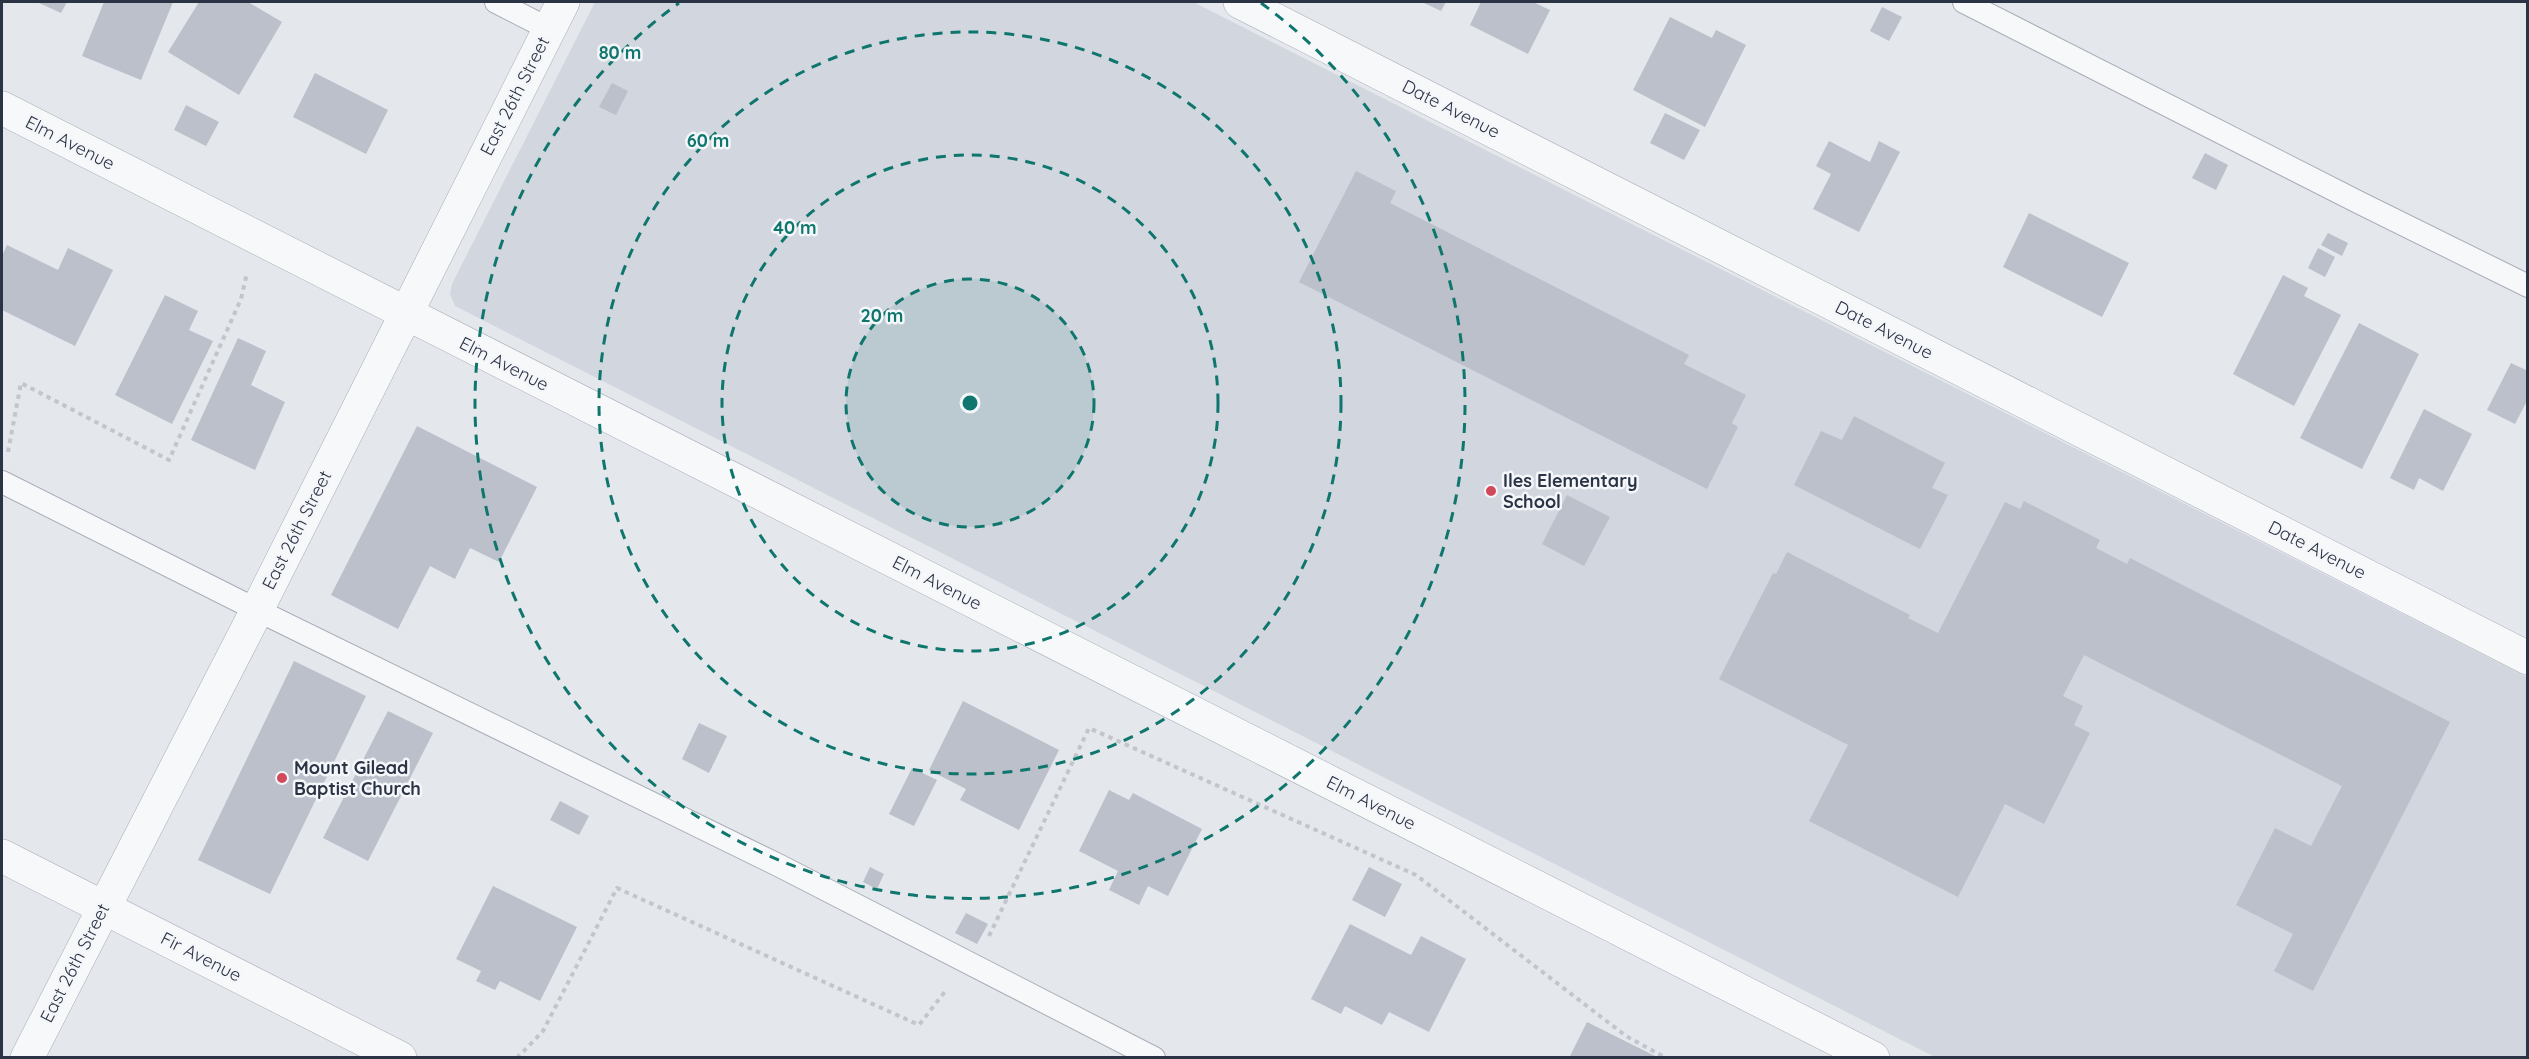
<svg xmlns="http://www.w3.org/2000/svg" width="2529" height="1059" viewBox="0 0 2529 1059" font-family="Quicksand,sans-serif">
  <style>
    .built { fill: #d2d6de }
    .building { fill: #bbc0ca }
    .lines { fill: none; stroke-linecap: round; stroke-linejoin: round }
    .service-casing { stroke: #a9aeb7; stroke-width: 24 }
    .minor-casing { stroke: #a9aeb7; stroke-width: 34 }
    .path { stroke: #c2c5cb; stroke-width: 4; stroke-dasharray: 4.5 4.5; stroke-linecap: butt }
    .service { stroke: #f7f8fa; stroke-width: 22 }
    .minor { stroke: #f7f8fa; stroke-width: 33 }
    .ring { fill: none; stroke: #0f766e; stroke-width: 3; stroke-dasharray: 10 8 }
    .poi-dot { fill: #d1495b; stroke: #f4f6f9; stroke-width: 2 }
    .labels { text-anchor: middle; stroke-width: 5; stroke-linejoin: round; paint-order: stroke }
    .street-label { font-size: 18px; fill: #2b3445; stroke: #f4f6f9 }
    .poi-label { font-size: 18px; font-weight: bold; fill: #2b3445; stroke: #f4f6f9; text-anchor: start }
    .centre { fill: #0f766e; stroke: #f4f6f9; stroke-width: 3 }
    .ring-label { font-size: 18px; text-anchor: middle; font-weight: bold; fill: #0f766e; stroke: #f4f6f9; stroke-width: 5; stroke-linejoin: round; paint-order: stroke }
  </style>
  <rect width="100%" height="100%" fill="#e4e7ec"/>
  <path class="built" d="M595 2H1193L2527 677V1057H1935L455 306 450 294 452 284Z"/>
  <path class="building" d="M37 2H67L61 13Z
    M104 2H173L141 80 82 56Z
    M199 2H248L282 22 239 95 168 52Z
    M1422 2H1446L1441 11Z
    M1481 2H1533L1550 10 1528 54 1470 25Z
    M1882 7 1902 17 1889 41 1870 31Z
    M1670 17 1712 38 1716 30 1746 45 1705 127 1633 90Z
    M315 73 388 110 366 154 293 117Z
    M612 83 628 91 616 115 599 107Z
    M186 105 219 122 206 146 174 130Z
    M1665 113 1700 130 1684 160 1650 143Z
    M1829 141 1870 162 1879 141 1900 152 1859 232 1813 209 1831 174 1816 166Z
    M2205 153 2228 165 2216 190 2192 178Z
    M1356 171 1396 191 1390 203 1689 355 1684 364 1746 395 1732 423 1738 427 1707 489 1299 282Z
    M2029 213 2129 263 2102 317 2003 267Z
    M2328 233 2348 243 2342 256 2321 245Z
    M7 245 58 270 68 248 113 270 75 346 2 310V256Z
    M2318 248 2335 257 2325 277 2308 268Z
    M2283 275 2308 288 2304 296 2341 315 2294 406 2233 374Z
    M165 295 198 311 189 330 213 341 172 424 115 395Z
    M2359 323 2419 354 2362 469 2300 438Z
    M238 338 266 351 251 385 285 402 255 470 191 440Z
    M2511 363 2528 371V399L2515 424 2487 410Z
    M2424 409 2472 434 2443 491 2419 478 2414 490 2390 478Z
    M1854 416 1945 463 1932 488 1948 495 1920 549 1794 485 1821 431 1842 440Z
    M417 426 537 487 499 562 470 548 455 579 430 566 398 629 331 595Z
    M1567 495 1610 517 1584 566 1542 544Z
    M2024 501 2100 540 2096 548 2127 564 2130 558 2450 722 2313 991 2274 971 2293 934 2236 905 2275 828 2311 846 2342 786 2084 655 2063 696 2083 706 2074 725 2090 733 2044 824 2005 804 1958 897 1809 821 1848 745 1719 679 1773 573 1776 574 1787 552 1910 615 1908 618 1938 633 2005 502 2020 509Z
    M294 661 366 696 270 894 198 860Z
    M963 701 1059 750 1019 830 960 800 966 789 929 770Z
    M388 711 433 733 368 861 323 838Z
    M699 723 727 736 709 773 682 759Z
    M912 768 937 780 914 826 889 814Z
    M1109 790 1129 800 1133 793 1202 829 1168 896 1148 886 1139 905 1109 890 1118 871 1079 851Z
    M560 801 589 816 579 835 550 820Z
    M870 867 884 874 877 889 863 882Z
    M1369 867 1402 884 1385 917 1352 900Z
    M493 886 577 927 540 1001 500 981 495 990 476 981 481 971 456 959Z
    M966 913 988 924 977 944 955 933Z
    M1350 924 1411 955 1421 936 1466 959 1429 1032 1389 1012 1382 1025 1345 1006 1341 1014 1311 999Z
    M1587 1022 1659 1058H1569Z"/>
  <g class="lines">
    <g class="service-casing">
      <path id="service" d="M496 2 549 29
        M1964 2 2360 203 2528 286
        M2 482 257 610 780 866 1154 1058"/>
    </g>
    <g class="minor-casing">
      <path id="minor" d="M1240 2 2528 658
        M2 108 1873 1058
        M2 856 400 1058
        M27 1058 257 610 563 2"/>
    </g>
    <path class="path" d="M8 452 21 383 169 460 241 299 247 273
      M989 936 1089 728 1416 875 1626 1036 1666 1058
      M517 1058 543 1031 617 888 919 1025 947 989"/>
    <use href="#service" class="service"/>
    <use href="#minor" class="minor"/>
  </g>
  <circle cx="970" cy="403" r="124" fill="#0f766e" fill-opacity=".12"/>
  <g class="ring">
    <circle cx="970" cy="403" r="124"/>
    <circle cx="970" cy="403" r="248"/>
    <circle cx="970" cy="403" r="371"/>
    <path d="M1261 3A495 495 0 1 1 679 3"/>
  </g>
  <g class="poi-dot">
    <circle cx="1491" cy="491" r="6"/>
    <circle cx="282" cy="778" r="6"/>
  </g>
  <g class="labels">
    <g class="street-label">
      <text transform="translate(515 96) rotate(-63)" y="6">East 26th Street</text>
      <text transform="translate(1451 109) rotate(27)" y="6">Date Avenue</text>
      <text transform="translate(70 143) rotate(27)" y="6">Elm Avenue</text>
      <text transform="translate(1884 330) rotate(27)" y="6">Date Avenue</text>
      <text transform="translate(504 364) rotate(27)" y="6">Elm Avenue</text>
      <text transform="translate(297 530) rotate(-63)" y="6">East 26th Street</text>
      <text transform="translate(2317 550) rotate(27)" y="6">Date Avenue</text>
      <text transform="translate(937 583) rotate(27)" y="6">Elm Avenue</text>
      <text transform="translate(1371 803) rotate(27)" y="6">Elm Avenue</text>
      <text transform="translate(201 957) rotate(27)" y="6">Fir Avenue</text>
      <text transform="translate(75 963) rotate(-63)" y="6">East 26th Street</text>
    </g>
    <g class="poi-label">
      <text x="1503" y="487">Iles Elementary<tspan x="1503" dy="21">School</tspan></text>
      <text x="294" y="774">Mount Gilead<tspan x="294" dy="21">Baptist Church</tspan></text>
    </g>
  </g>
  <circle cx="970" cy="403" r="9" class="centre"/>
  <g class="ring-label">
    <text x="620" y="59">80 m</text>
    <text x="708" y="147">60 m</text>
    <text x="795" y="234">40 m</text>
    <text x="882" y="322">20 m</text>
  </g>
  <rect width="2529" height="1059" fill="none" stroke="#2b3445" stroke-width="6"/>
</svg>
